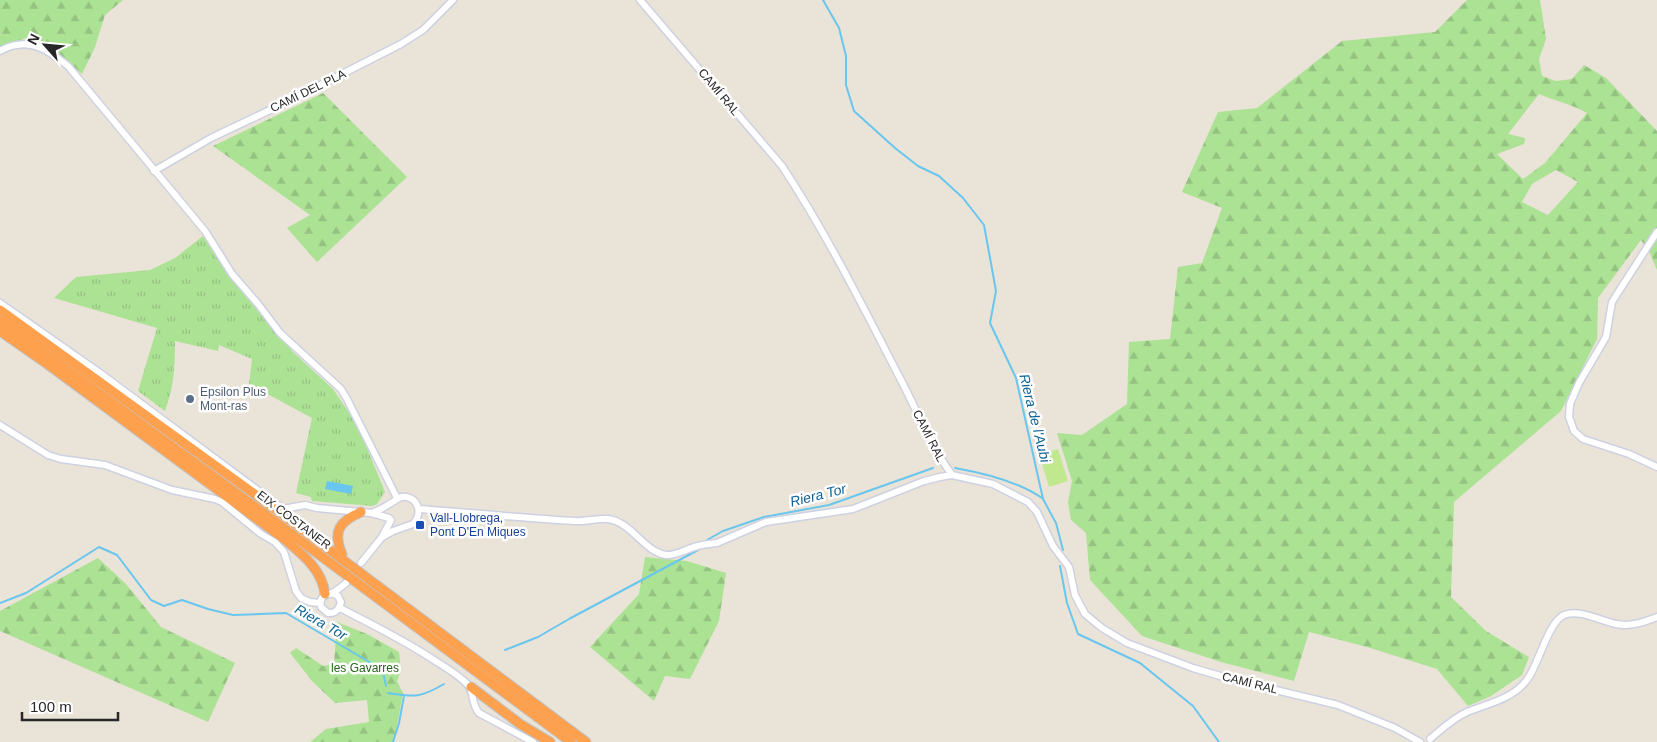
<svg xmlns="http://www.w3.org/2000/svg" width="1657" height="742" viewBox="0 0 1657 742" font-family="Helvetica,sans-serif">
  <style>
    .forest { fill: url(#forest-firs); fill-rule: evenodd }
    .park { fill: url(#park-tufts) }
    .pitch { fill: #c0e98f }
    .water { fill: #69c6ee }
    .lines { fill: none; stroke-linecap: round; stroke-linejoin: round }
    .stream { stroke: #69c6ee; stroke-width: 2 }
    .minor-casing { stroke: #ced1e1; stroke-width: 9 }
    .highway-casing { stroke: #c3c3c3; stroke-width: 11 }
    .minor { stroke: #fff; stroke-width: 6 }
    .highway { stroke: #fea14f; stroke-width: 9 }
    .service-dot { fill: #5c6f8a; stroke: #fff; stroke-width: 2 }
    .transit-dot { fill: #1a4fb4; stroke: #fff; stroke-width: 2 }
    .labels { text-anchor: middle; stroke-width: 5; stroke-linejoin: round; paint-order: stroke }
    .street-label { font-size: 12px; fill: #272727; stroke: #fff }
    .service-label { font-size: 12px; fill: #4e5e75; stroke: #fff; text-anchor: start }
    .transit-label { font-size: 12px; fill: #164399; stroke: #fff; text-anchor: start }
    .park-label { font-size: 12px; fill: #266319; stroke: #fff }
    .water-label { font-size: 14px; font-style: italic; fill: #0d6296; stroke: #fff }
  </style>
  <defs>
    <pattern id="forest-firs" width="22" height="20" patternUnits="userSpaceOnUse" patternTransform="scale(1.25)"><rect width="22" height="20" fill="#ace294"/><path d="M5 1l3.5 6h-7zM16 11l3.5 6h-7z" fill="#94c280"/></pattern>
    <pattern id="park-tufts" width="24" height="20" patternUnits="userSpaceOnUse" patternTransform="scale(1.25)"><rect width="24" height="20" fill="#ace294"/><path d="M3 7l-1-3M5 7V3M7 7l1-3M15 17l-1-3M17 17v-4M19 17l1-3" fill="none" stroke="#94c280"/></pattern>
  </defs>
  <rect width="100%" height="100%" fill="#eae3d8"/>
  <path class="forest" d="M0 0H123L105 15 95 47 82 74 53 48 26 38 0 48Z
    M1467 0H1540L1546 39 1539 59 1542 76 1556 81 1572 79 1584 65 1606 78 1657 131V270L1649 251 1641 240 1598 298 1597 339 1561 411 1454 502 1451 597 1486 631 1529 657 1522 675 1491 696 1468 706 1437 669 1367 647 1309 632 1294 681 1221 662 1142 636 1090 580 1086 533 1071 520 1068 502 1072 481 1057 433 1082 435 1127 404 1129 342 1170 339 1178 267 1202 263 1222 208 1182 192 1218 112 1257 108 1342 41 1435 32ZM1539 94C1555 101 1572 104 1587 113L1545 163 1523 179 1497 154 1524 144 1525 138 1508 134ZM1556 170 1578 182 1548 215 1522 202 1532 184Z
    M323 93 407 177 317 262 287 228 310 215 213 146Z
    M645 557 687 561 726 573 719 621 690 679 665 676 654 701 590 647 639 594Z
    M98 558 126 584 161 627 235 663 208 722 0 631V611Z
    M337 622 367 634 399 652 401 670 397 681 403 693 394 742H310L326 729 369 722 367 700 335 703 312 681 290 653 296 648 323 666 334 664Z"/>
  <path class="park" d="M203 236 294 353 333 389 358 426 385 492 377 504 373 506 312 501 311 497 296 493 312 418 249 384 252 359 219 345 218 351 175 341C175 368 174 386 165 411L138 391 157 328 54 298 76 277 150 270 175 258Z"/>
  <path class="pitch" d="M1058 449 1068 481 1049 487 1039 454Z"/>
  <path class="water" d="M327 481 353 486 351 494 325 489Z"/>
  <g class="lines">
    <path class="stream" d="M823 0 839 28 846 56V85L854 111 895 148 918 166 939 176 963 198 984 225 996 291 990 323 1016 378 1043 499 1056 523 1063 550
      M955 468C983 473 1019 482 1042 498
      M707 540 723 531 764 517 829 505 933 468
      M1060 566 1067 603 1078 634 1140 663 1193 706 1219 742
      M0 603 26 593 99 547 117 555 151 600 164 606 182 600 208 609 233 615 286 613 371 663 383 672 386 686
      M505 650 538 637 569 619 698 550
      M388 693C415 697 420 698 444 684
      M393 742 399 723 404 696"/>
    <g class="minor-casing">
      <path id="minor" d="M640 0 782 166C827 234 864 309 902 382 918 413 931 446 952 475
        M0 51C27 36 46 48 68 66L205 231 232 274 258 304 280 333 341 389 347 399 397 498
        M154 171 211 138 289 101 401 44 423 30 453 0
        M1657 232 1612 302 1606 337 1579 383 1570 404 1569 417 1574 431 1583 439 1629 454 1657 467
        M0 303 100 373 283 509 305 505 317 508 371 513 389 518
        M0 425 48 455 61 459 105 465 172 490 215 499 222 502 261 534 275 542 284 552 296 591 301 598 310 602 320 603
        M419 509C471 513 523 518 574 521 586 522 597 518 608 519 632 522 644 552 666 555 676 556 688 548 698 546 704 544 710 544 717 543L766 522 853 509 924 481 940 477 952 475 993 484 1028 502 1037 512 1053 546 1069 567 1075 595 1085 614 1102 628 1127 643 1193 668 1234 680 1338 705 1395 728 1420 742
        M372 513 381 509 401 497C417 495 424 512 413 524L393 531 382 537
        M361 563 382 537 391 520
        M332 593 338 596 341 602C339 609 336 614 328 613L321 607C319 597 324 595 332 593 337 591 342 586 346 583
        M340 608C373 625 406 641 437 662 448 669 460 676 468 685 474 691 471 704 479 713L533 742
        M1430 739C1442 729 1453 718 1467 712 1489 703 1511 700 1527 680 1539 664 1548 622 1564 615 1580 609 1601 621 1616 624 1631 627 1644 622 1657 617"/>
    </g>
    <g class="highway-casing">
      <path id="highway" d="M0 310 263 500 586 742
        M0 321 258 509 571 742
        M0 331 46 363 283 538C302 554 322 569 325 594
        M342 554C332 531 340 521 361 512
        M471 687 520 724 550 742"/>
    </g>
    <use href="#minor" class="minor"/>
    <use href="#highway" class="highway"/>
  </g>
  <circle class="service-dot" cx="190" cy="399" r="5"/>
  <rect class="transit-dot" x="415" y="520" width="10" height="10" rx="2.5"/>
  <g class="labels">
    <g class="street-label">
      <text transform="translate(308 91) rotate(-26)" y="4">CAMÍ DEL PLA</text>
      <text transform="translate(719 92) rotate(50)" y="4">CAMÍ RAL</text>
      <text transform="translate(929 436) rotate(63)" y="4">CAMÍ RAL</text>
      <text transform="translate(294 520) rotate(37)" y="4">EIX COSTANER</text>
      <text transform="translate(1250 683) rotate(14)" y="4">CAMÍ RAL</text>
    </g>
    <g class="service-label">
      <text x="200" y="396">Epsilon Plus<tspan x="200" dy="14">Mont-ras</tspan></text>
    </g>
    <g class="transit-label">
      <text x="430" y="522">Vall-Llobrega,<tspan x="430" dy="14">Pont D'En Miques</tspan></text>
    </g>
    <g class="park-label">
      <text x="365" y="672">les Gavarres</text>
    </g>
    <g class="water-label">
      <text transform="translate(1035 418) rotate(76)" y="5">Riera de l'Aubi</text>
      <text transform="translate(818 495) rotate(-14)" y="5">Riera Tor</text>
      <text transform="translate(321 622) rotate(30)" y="5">Riera Tor</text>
    </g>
  </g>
  <g transform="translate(45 45) rotate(297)" stroke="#ffffff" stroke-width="4" paint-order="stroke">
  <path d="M0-4L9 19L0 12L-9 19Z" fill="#272727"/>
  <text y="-8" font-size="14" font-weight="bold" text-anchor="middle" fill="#272727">N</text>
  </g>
  <path d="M22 712v8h96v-8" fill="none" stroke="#272727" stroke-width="2.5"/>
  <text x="30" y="712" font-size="15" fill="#272727" stroke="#ffffff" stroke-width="4" paint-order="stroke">100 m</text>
</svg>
